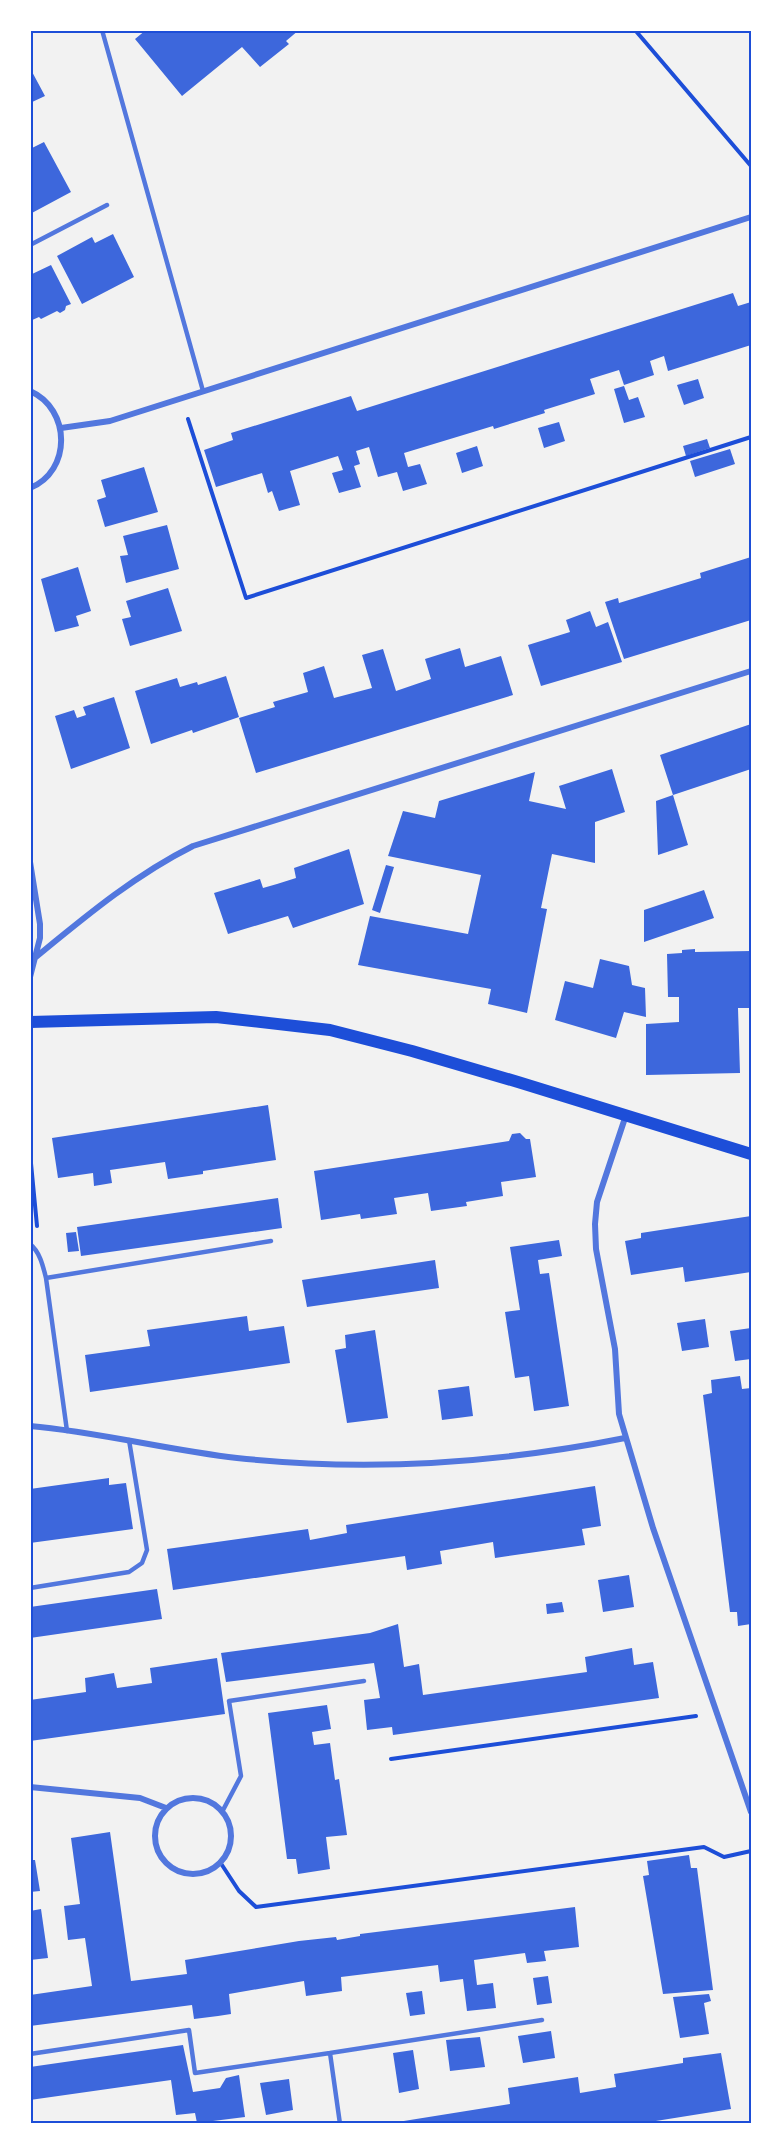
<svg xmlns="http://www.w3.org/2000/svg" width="781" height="2154" viewBox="0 0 781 2154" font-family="'Alegreya Sans',sans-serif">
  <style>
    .building { fill: #3d67dc }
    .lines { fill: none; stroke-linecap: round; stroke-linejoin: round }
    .path { stroke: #1d4ed8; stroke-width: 4 }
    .service { stroke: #5277de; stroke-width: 4.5 }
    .minor { stroke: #5277de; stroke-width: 6 }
    .secondary { stroke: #1d4ed8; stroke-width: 12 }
    .neatline { fill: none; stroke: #1d4ed8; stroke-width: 2 }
  </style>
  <rect width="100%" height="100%" fill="#f2f2f2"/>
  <path class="building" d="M146 30H299L286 41 289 44 260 67 242 47 182 96 135 39Z
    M30 68 45 96 30 103Z
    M44 142 71 192 30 214V149Z
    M113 234 134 277 82 304 57 256 92 237 95 243Z
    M51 265 71 304 66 306 65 310 60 313 57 311 41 319 39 317 30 321V275Z
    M733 293 738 306 751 302V345L668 371 664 356 650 361 654 375 624 385 619 370 590 379 595 394 544 410 545 413 494 429 493 426 404 453 408 467 420 464 427 484 403 491 397 472 378 477 369 447 356 451 360 464 354 466 361 487 339 493 332 473 343 470 338 456 290 471 300 505 279 511 272 491 268 493 262 473 216 487 204 450 233 440 231 433 351 396 357 411Z
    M698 379 704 398 684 405 677 385Z
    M624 386 629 400 638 397 645 417 624 423 614 389Z
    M559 422 565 441 544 448 538 428Z
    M707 439 710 448 686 456 683 446Z
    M477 446 483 466 462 473 456 453Z
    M730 449 735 464 695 477 690 461Z
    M144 467 158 512 105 527 97 500 106 497 101 480Z
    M167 525 179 569 126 583 120 556 128 555 123 536Z
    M751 557V620L624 659 605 602 618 598 619 603 701 578 700 573Z
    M78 567 91 611 76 616 79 626 55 632 41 579Z
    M168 588 182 631 130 646 122 619 131 617 126 601Z
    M590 611 596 627 608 622 622 662 541 686 528 645 570 632 566 620Z
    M460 648 465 667 501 656 513 695 256 773 239 718 275 707 273 702 308 692 303 673 324 666 334 698 372 688 362 655 383 649 396 691 431 679 425 659Z
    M226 676 239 717 193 733 192 730 151 744 135 691 177 678 180 687 197 682 198 685Z
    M114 697 130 748 71 769 55 716 74 710 77 718 86 715 83 707Z
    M751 724V769L673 795 660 755Z
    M612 769 625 812 595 822V863L552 854 541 908 547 909 527 1013 488 1004 491 989 358 965 370 916 468 934 481 875 388 856 403 811 435 818 439 801 535 772 529 801 566 809 559 786Z
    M673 795 688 845 658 855 656 801Z
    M349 849 364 904 293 928 288 916 228 934 214 893 260 879 263 888 277 884 296 878 294 868Z
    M386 865 394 867 380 913 372 910Z
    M704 890 714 918 644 942V910Z
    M695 949V952L751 951V1008H738L740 1073 646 1075V1024L679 1022V997H668L667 954 682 953V950Z
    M600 959 629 966 632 985 645 988 646 1017 624 1012 616 1038 555 1020 565 981 593 988Z
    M268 1105 276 1160 203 1171V1174L168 1179 165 1162 110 1170 112 1183 94 1186 93 1173 58 1178 52 1138Z
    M520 1133 526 1139H530L536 1177 501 1182 503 1196 466 1202 467 1206 431 1211 428 1193 394 1198 397 1214 361 1219 360 1214 321 1220 314 1171 509 1141 512 1134Z
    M278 1198 282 1228 81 1256 77 1227Z
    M751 1216V1272L685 1282 683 1267 631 1275 625 1241 641 1238V1233Z
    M76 1232 79 1251 68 1252 66 1233Z
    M559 1240 562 1256 538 1260 540 1274 549 1273 569 1406 534 1411 529 1376 515 1378 505 1312 520 1310 510 1247Z
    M435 1260 439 1288 307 1307 302 1280Z
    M247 1316 249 1331 284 1326 290 1363 90 1392 85 1355 150 1346 147 1330Z
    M705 1319 709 1347 682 1351 677 1323Z
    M751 1328V1359L735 1361 730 1331Z
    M375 1330 388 1418 347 1423 335 1350 346 1348 345 1335Z
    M740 1376 742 1389 751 1388V1624L738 1626 737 1612H730L703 1395 712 1393 711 1380Z
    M469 1386 473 1416 442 1420 438 1390Z
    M109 1478V1485L126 1483 133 1529 30 1543V1489Z
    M595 1486 601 1526 582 1529 585 1545 495 1558 493 1542 440 1551 442 1564 407 1570 405 1556 173 1590 167 1549 308 1529 310 1540 347 1533 346 1525Z
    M629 1575 634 1607 603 1612 598 1580Z
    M157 1589 162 1619 30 1638V1607Z
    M562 1602 564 1612 547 1614 546 1604Z
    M398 1624 404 1667 419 1664 423 1695 587 1672 585 1657 632 1648 634 1665 653 1662 659 1698 393 1735 392 1727 367 1730 364 1700 380 1698 374 1663 226 1682 221 1653 370 1633Z
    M217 1658 225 1714 30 1741V1700L86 1692 85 1678 114 1673 117 1688 152 1683 150 1668Z
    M327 1705 331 1729 312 1732 314 1745 330 1743 335 1780 339 1779 347 1835 326 1837 330 1869 298 1874 296 1859H287L268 1713Z
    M110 1832 131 1981 187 1974 185 1960 299 1941 336 1937 337 1940 360 1936V1934L575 1907 579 1947 544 1951 546 1961 527 1963 525 1953 474 1960 477 1985 493 1983 496 2008 467 2011 463 1979 440 1982 438 1965 341 1977 342 1991 306 1996 304 1981 229 1994 231 2014 218 2016 194 2019 192 2005 30 2026V1995L92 1986 85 1938 68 1940 64 1906 80 1904 71 1838Z
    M689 1855 691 1868H697L713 1990 663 1994 643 1876 649 1875 647 1861Z
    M30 1860H35L40 1891 30 1892Z
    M41 1909 48 1958 30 1960V1911Z
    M548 1976 552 2003 537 2005 533 1978Z
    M422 1991 425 2014 410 2016 406 1993Z
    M709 1994 711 2001 704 2003 709 2034 680 2038 673 1997Z
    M551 2031 555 2058 523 2063 518 2036Z
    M480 2037 485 2067 450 2071 446 2040Z
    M183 2045 193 2092 220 2088 226 2078 239 2075 245 2117 197 2123 195 2113 176 2115 171 2080 30 2100V2067Z
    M413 2050 419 2089 399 2093 393 2053Z
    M721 2053 731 2109 637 2124H385L510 2104 508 2088 578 2077 580 2093 616 2087 614 2074 683 2063V2058Z
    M289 2079 293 2110 266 2115 260 2083Z"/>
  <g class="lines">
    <path class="path" d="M635 30 751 166
      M188 419 246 598 751 437
      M30 1153 37 1226
      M391 1759 696 1716
      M220 1862 239 1891 256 1907 704 1847 724 1857 751 1851"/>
    <path class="service" d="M102 30 203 391
      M30 245 107 205
      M30 1244C40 1252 43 1266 46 1278L67 1431
      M46 1278 271 1241
      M30 1588 129 1572 142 1563 147 1550 129 1440
      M222 1812 241 1776 229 1701 364 1681
      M30 2054 189 2030 195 2073 330 2053
      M340 2124 330 2053 542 2020"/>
    <path class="minor" d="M30 391C71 409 72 471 30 488
      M61 428 110 421 751 217
      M30 862 40 924V938L30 977
      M36 957C86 916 135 875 193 846L751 671
      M626 1115 597 1202 595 1224 596 1249 615 1349 619 1414 653 1528 751 1812
      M30 1426C99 1432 167 1450 237 1458 369 1472 495 1464 625 1438
      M30 1787 140 1798 166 1808
      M155 1836a38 38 0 1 1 76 0a38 38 0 1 1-76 0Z"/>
    <path class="secondary" d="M30 1022 216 1017 330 1030 412 1051 518 1082 751 1154"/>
  </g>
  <rect width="781" height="2154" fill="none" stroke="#ffffff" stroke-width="63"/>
  <rect x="32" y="32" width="718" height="2090" class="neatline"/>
</svg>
